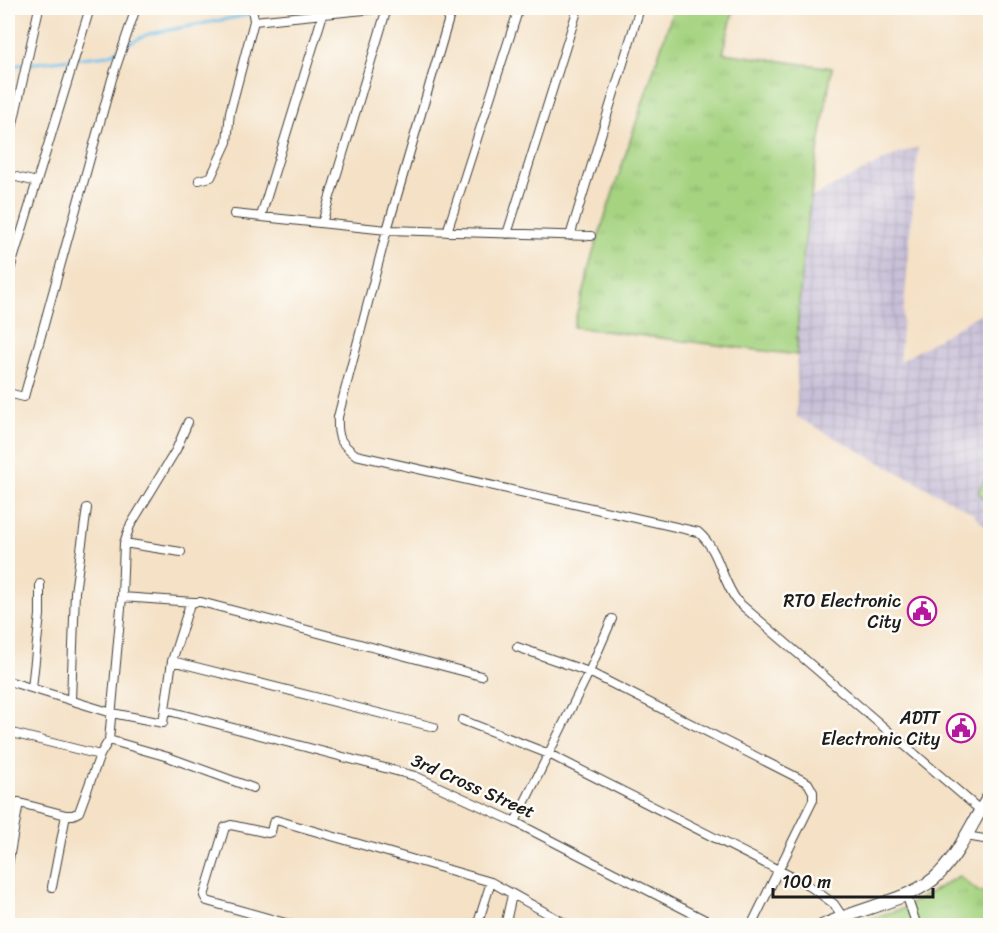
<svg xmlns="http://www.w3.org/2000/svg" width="998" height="933" viewBox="0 0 998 933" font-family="Sriracha,sans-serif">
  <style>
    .industrial { fill: url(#industrial-grid) }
    .grass { fill: url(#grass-tufts); stroke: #60784e; stroke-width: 1.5 }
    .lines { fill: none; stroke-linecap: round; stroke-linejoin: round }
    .stream { stroke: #6ebfea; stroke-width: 3 }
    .minor-casing { stroke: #3c3a36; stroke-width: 10 }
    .secondary-casing { stroke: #3c3a36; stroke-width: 14 }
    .minor { stroke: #fff; stroke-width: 8 }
    .secondary { stroke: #fff; stroke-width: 12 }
    .labels { text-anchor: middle; stroke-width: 5; stroke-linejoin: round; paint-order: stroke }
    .poi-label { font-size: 18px; fill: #1c1c1c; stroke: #fdfcf7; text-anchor: end }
    .street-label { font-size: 18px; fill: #1c1c1c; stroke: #fdfcf7 }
  </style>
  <defs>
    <pattern id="industrial-grid" width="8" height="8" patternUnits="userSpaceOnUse" patternTransform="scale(1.5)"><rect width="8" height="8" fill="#c8bfd8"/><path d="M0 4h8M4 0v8" fill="none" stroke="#aba4b9"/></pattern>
    <pattern id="grass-tufts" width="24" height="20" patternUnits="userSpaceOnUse" patternTransform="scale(1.5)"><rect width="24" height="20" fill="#a5d380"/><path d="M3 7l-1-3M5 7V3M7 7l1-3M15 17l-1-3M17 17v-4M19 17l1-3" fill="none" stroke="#8db56e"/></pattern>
  </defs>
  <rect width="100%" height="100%" fill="#fdfcf7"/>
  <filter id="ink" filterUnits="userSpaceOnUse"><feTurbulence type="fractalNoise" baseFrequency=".0167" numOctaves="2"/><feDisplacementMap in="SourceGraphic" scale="12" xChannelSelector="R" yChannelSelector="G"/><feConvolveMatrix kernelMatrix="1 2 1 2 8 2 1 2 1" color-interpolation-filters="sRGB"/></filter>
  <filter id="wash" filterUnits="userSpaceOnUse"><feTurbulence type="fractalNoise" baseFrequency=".008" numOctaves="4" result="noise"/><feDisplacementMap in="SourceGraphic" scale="24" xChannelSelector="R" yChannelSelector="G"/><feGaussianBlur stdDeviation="1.35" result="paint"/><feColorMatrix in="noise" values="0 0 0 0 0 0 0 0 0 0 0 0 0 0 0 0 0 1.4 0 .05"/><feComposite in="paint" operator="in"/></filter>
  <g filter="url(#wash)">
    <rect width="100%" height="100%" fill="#f4e1c6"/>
    <path class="industrial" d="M918 147 899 362 990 308V469L978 492 990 505V531L971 512 797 417V326L810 198 893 156Z"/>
    <path class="grass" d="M674 8H734L723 53 832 68C816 163 798 258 797 355L573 327 593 253Z
      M990 469V505L978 492Z
      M959 876 979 892 990 891V925L843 926 902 909Z"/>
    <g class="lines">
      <path class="stream" d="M126 45 148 34 269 11V8
        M8 66 109 55 121 48"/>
    </g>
  </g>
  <g filter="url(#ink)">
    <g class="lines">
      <g class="minor-casing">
        <path id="minor" d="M252 8 254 21 384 8
          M452 8 387 230 338 417C337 438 340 443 356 455L698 532C721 552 720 579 738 602L980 810
          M8 146 39 8
          M8 175 37 182
          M199 180 211 177 227 142 230 112 254 21
          M234 214 387 230 591 236
          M261 216 323 14
          M322 223 387 8
          M447 232 519 8
          M507 234 578 8
          M570 236 640 8
          M8 276 90 8
          M8 393 24 397 112 79 136 8
          M124 543 181 552
          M122 597 193 602
          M517 647 589 672 808 783 813 792V800L751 926
          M172 661 434 727
          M8 681 112 713 163 723 172 661 189 607 193 602H201L481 676
          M32 688 40 615V584
          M71 700 75 592 87 508
          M165 710 415 776 515 822 717 926
          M462 720 549 754 808 885 834 904 842 916
          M8 732 100 755
          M109 740 168 757 253 788
          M8 800 66 815H73L79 812 100 755 109 740 122 597 124 543 130 526 176 450 188 422
          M515 822 589 672 612 619
          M966 836 990 840
          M8 865 19 802
          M52 887 66 815
          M906 894 917 926
          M296 926 207 901 204 896 225 827 231 825 268 833 271 832 273 823 276 820 491 882 570 926
          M477 926 491 882
          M505 926 512 895"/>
      </g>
      <g class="secondary-casing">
        <path id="secondary" d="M822 926C855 909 917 899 940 873 961 851 973 820 990 795"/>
      </g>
      <use href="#minor" class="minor"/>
      <use href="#secondary" class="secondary"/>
    </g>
  </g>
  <defs>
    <g id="civic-ring" transform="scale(1.5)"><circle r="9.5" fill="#fdfcf7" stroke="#b5179e" stroke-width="1.5"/><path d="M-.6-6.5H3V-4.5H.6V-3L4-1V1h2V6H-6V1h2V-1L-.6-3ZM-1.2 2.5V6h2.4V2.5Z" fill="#b5179e"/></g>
  </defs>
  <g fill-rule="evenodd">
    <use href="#civic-ring" x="922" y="611"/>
    <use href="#civic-ring" x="961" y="728"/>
  </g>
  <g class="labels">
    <g class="poi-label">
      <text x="901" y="607">RTO Electronic<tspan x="901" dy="21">City</tspan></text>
      <text x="940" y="724">ADTT<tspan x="940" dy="21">Electronic City</tspan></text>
    </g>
    <g class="street-label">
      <text transform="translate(473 786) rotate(24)" y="6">3rd Cross Street</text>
    </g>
  </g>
  <rect width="998" height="933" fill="none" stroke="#fdfcf7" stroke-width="30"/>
  <path d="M773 888v9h160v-9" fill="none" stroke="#1c1c1c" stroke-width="3"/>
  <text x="782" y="888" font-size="18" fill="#1c1c1c" stroke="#fdfcf7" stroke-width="4.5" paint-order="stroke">100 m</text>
</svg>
